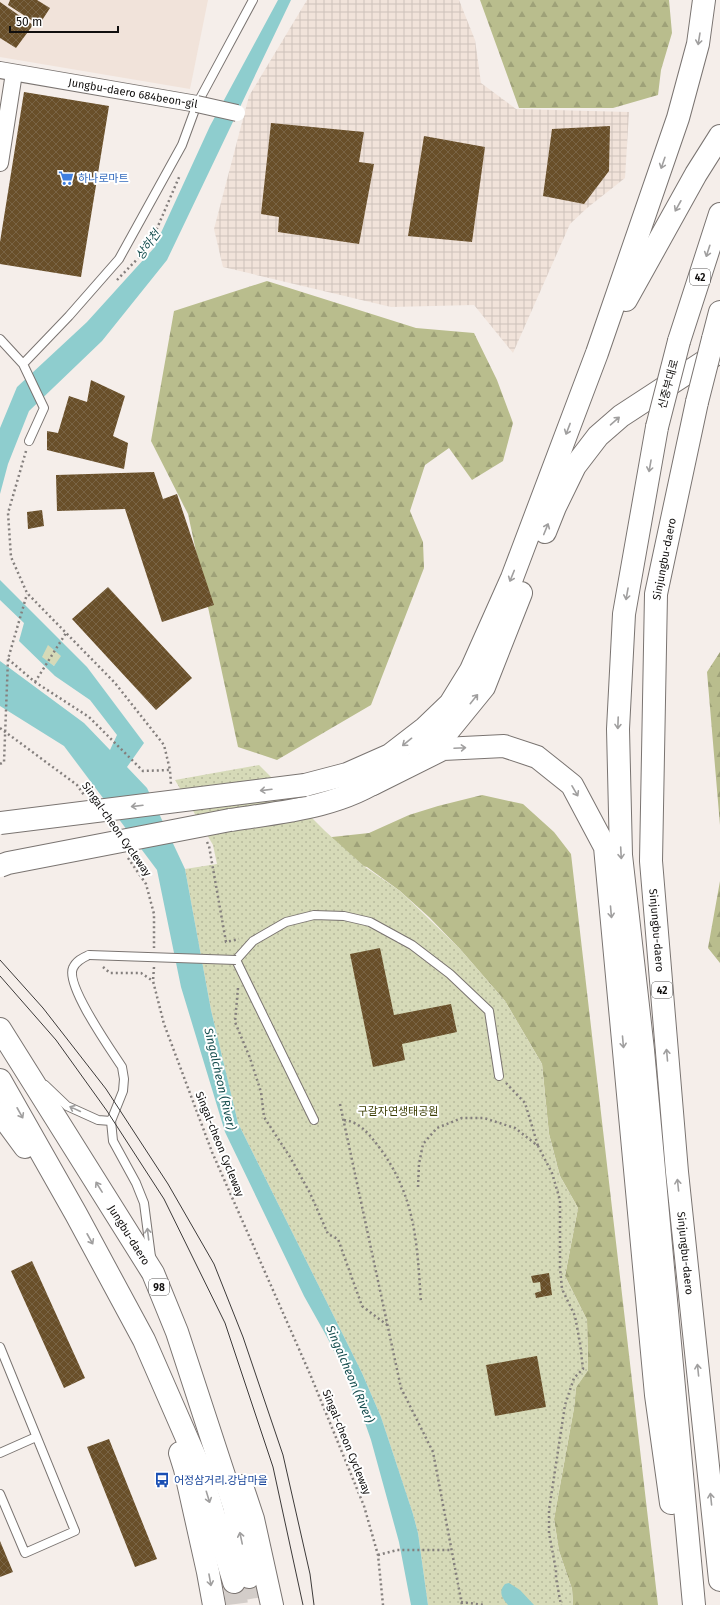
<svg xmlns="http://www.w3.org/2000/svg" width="720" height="1605" viewBox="0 0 720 1605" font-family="'Fira Sans','Noto Sans KR',sans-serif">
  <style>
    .built { fill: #f1e3da }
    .industrial { fill: url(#industrial-grid) }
    .grass { fill: #d6dab8 }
    .forest { fill: url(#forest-firs) }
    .park { fill: url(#park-dots) }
    .water { fill: #8ecdce; fill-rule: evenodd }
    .building { fill: url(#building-cross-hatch) }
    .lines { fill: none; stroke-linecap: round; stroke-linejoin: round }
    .primary-tunnel { stroke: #d3cdc9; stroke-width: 22; stroke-dasharray: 22 11; stroke-linecap: butt }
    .lane-casing { stroke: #7a7471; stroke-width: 10 }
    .street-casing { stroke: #7a7471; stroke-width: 18 }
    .primary-casing { stroke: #7a7471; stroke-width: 24 }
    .highway-casing { stroke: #7a7471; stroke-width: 24 }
    .path { stroke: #847f7d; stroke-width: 2.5; stroke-dasharray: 2 3; stroke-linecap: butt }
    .lane { stroke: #fff; stroke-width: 8 }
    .street { stroke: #fff; stroke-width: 16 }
    .primary { stroke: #fff; stroke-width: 22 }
    .highway { stroke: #fff; stroke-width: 22 }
    .tram { stroke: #3d3a39; stroke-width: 1 }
    .lane-bridge-casing { stroke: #7a7471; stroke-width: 10; stroke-linecap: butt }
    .street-bridge-casing { stroke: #7a7471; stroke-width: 18; stroke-linecap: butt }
    .highway-bridge-casing { stroke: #7a7471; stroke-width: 24; stroke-linecap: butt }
    .lane-bridge { stroke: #fff; stroke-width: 8 }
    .street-bridge { stroke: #fff; stroke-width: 16 }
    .highway-bridge { stroke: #fff; stroke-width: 22 }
    .oneway { stroke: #a09f9f }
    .labels { text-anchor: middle; stroke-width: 4; stroke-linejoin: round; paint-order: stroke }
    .shield { fill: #fff; stroke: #585756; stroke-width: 1 }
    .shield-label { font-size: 10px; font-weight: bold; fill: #110f0e }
    .street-label { font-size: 11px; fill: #110f0e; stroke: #fff }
    .shop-label { font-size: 11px; fill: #366cbe; stroke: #fff; text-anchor: start }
    .park-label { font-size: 11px; fill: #3b3d02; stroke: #fff }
    .transit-label { font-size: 11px; fill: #164399; stroke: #fff; text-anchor: start }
    .water-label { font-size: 12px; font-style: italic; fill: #174f50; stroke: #fff }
  </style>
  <defs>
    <pattern id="industrial-grid" width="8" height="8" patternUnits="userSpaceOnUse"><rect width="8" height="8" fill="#f1e3da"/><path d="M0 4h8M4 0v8" fill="none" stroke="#cec2ba"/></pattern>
    <pattern id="forest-firs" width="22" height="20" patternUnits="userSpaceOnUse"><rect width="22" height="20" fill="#b9bd8d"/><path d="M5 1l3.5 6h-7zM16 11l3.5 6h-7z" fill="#9ea178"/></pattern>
    <pattern id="park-dots" width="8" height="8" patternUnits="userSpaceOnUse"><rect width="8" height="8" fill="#d6dab8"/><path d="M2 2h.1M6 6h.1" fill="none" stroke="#b7ba9d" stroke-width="1.8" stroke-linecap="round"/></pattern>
    <pattern id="building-cross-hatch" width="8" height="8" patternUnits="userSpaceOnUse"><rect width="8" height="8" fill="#694f29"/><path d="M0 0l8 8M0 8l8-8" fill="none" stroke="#796445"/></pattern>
  </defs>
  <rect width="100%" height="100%" fill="#f5eeea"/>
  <path class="built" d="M0 0H208L190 89 0 57Z"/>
  <path class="industrial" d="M307 0H459L475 40 481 83 516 109 629 112 625 178 587 208 570 224 513 353 474 305 391 307 223 267 214 229 249 96Z"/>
  <path class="grass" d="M48 644 62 656 54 666 41 657Z"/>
  <path class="forest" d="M480 0H669L672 33 661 70 658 95 613 108H519Z
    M267 281 416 328 474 333 497 380 513 423 503 461 472 480 449 448 425 465 410 511 423 542 424 568 371 705 277 760 238 747 188 514 151 441 174 311Z
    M720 652V825L707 672Z
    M482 795 523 804 554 832 571 854 658 1605H573L572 1589 559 1551 554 1519 574 1408 576 1387 588 1370 587 1320 565 1276 578 1208 560 1176 549 1134 542 1064 505 1001 460 949 429 917 400 891 367 867 345 863 313 845 332 837 369 833 409 815 438 806Z
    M720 881V963L708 948Z"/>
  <path class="park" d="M259 765 325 831 365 867 400 891 460 949 505 1001 542 1064 549 1134 560 1176 578 1208 565 1276 587 1320 588 1370 576 1388 574 1408 554 1519 559 1551 572 1589 573 1605H428L418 1533 413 1514 381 1417 362 1373 238 1123 211 1010 185 869 217 864 213 845 175 780Z"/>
  <path class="water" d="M278 0H291L167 260 102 341 29 411 8 464 0 494V428L17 387 87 322 154 248 210 126Z
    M0 580 87 667 144 743 127 767 147 788 185 869 211 1010 238 1123 362 1373 381 1417 413 1514 418 1533 428 1605H411L399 1542 371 1440 363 1417 349 1382 327 1337 304 1296 225 1132 181 987 157 870 64 746 0 706V661L84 723 110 750 117 735 90 700 55 676 19 641 24 623 0 600ZM48 645 61 656 54 666 42 657Z
    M509 1583 520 1590 534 1605H508C502 1598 498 1592 505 1584Z"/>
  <path class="building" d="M10 0H37L50 8 39 25 8 5Z
    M0 2 33 25 16 48 0 38Z
    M24 92 109 106 81 277 0 264V242Z
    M271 123 364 132 359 162 374 164 359 244 278 232 279 217 261 214Z
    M610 126 609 171 584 204 543 196 552 129Z
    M424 136 485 147 472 242 408 236Z
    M91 380 125 396 113 436 128 443 124 469 47 450V431L58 433 69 396 87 402Z
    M154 472 163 499 177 494 214 605 162 622 125 509 57 511 56 475Z
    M42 510 44 526 28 529 27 512Z
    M108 587 192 678 156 710 72 619Z
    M380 948 394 1015 451 1004 457 1032 402 1044 405 1060 373 1067 350 954Z
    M32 1261 85 1378 64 1388 11 1271Z
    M549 1273 552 1295 536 1298 535 1293 541 1291 540 1282 533 1283 531 1276Z
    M537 1356 546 1407 495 1416 486 1365Z
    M109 1439 157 1559 135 1567 87 1447Z
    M0 1541 13 1572 0 1577Z"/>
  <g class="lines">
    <path class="primary-tunnel" d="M249 1577 254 1605
      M234 1582 237 1605"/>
    <g class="lane-casing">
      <path id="lane" d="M0 339 23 364 44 408 29 441
        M23 364 69 316 119 259 182 145 197 104 253 0
        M89 955C82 958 76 961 73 968 65 985 111 1050 122 1067L124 1079 123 1091 111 1121 113 1141 136 1183 144 1203 151 1257
        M45 1085 67 1106 98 1120 111 1121
        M314 1120 236 960 253 941 286 922 314 915 344 916 370 922 412 945 450 974 489 1011 499 1076
        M0 1347 75 1531 25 1553 0 1494
        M0 1453 36 1437"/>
    </g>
    <g class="street-casing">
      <g id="street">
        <path id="s1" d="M0 70 197 104"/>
        <path d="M0 163 14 73"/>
      </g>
    </g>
    <g class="primary-casing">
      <g id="primary">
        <path id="s2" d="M0 1029 153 1273 177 1332 234 1506 249 1577"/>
        <path d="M0 1080 76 1214 144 1340 199 1466 234 1582"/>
        <path d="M0 1113 25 1147"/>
        <path d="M180 1453 185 1469 208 1572 214 1605"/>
        <path d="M242 1486 253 1519 272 1605"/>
      </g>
    </g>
    <g class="highway-casing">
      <g id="highway">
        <path d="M626 300 696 174 720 136"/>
        <path d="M713 339 720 312"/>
        <path d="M679 341 720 214"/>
        <path id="s3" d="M697 402 656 594 651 861 677 1172 720 1580"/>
        <path d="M657 427 624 614 618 729 621 855 643 1050 694 1605"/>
        <path d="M545 532 555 507 575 466 598 436 621 416 719 352"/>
        <path d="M420 751 449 730 484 687 521 593"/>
        <path d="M373 784 443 749 504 746 537 757 572 785 605 847 656 1395 671 1503"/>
        <path d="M305 785 347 774 390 755 425 728 450 704 471 670 512 578 597 353 678 118 698 44 704 0"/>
        <path d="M230 820C283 812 341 807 385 776"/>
      </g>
    </g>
    <path class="path" d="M117 280 149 247 180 175
      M26 451 8 513 11 557 27 593 115 683 164 745 170 770
      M8 659 35 682 89 717 143 771 170 770 171 785
      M35 682 66 633
      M0 728 77 785 84 795
      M0 764 4 762 8 659 27 594
      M207 842 209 846 226 942 239 939
      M128 858 146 884 154 914V948
      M103 967 110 973H141L153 981
      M154 967 153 981 164 1024 212 1152 310 1374 364 1506 378 1555 383 1605
      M238 988 235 1022 250 1058 261 1092 264 1117 290 1157 310 1193 328 1234 338 1239 362 1306 387 1325
      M506 1083 525 1103 538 1146
      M340 1104 401 1388 433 1452 462 1605
      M344 1120C360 1122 369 1134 379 1147 416 1197 417 1243 421 1303
      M418 1187 419 1164 423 1144 437 1128 462 1118H484L515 1128 538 1146 552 1173 560 1200V1268L562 1289 575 1316 580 1343 583 1369 574 1378 565 1405 549 1510V1533L556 1570V1578L561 1605
      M378 1555 397 1550H451
      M461 1602 484 1605"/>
    <use href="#lane" class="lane"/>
    <use href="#street" class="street"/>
    <use href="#primary" class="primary"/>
    <use href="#highway" class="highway"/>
    <path class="tram" d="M0 960 43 1008 106 1089 168 1184 214 1264 243 1337 283 1455 310 1574 314 1605
      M0 976 56 1040 107 1111 164 1199 225 1323 273 1467 303 1605"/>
    <g class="lane-bridge-casing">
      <path id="lane-bridge" d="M89 955 236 960"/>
    </g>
    <g class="street-bridge-casing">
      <path id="street-bridge" d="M197 104 237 113"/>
    </g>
    <g class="highway-bridge-casing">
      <path id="highway-bridge" d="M697 402 713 339
        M657 427 679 341
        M0 823 305 785
        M0 866 8 863 230 820"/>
    </g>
    <use href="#lane-bridge" class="lane-bridge"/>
    <use href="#street-bridge" class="street-bridge"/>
    <use href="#highway-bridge" class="highway-bridge"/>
  </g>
  <defs><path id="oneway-shaft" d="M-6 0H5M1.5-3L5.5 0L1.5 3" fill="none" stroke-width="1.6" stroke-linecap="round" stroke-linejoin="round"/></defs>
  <g class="oneway">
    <use href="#oneway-shaft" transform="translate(699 39) rotate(99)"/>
    <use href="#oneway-shaft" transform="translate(663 163) rotate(109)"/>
    <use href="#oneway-shaft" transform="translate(678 206) rotate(119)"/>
    <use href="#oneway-shaft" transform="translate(708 251) rotate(108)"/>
    <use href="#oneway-shaft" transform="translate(615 421) rotate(-41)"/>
    <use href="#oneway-shaft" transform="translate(568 429) rotate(111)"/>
    <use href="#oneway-shaft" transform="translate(650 466) rotate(100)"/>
    <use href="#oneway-shaft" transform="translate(546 529) rotate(-68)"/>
    <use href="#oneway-shaft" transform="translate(512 576) rotate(112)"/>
    <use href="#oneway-shaft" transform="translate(627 594) rotate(100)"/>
    <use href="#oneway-shaft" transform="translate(474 699) rotate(-51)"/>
    <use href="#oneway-shaft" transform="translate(618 723) rotate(92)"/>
    <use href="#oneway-shaft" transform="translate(407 742) rotate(141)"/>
    <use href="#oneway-shaft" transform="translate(460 748) rotate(-3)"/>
    <use href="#oneway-shaft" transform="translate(266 790) rotate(173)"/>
    <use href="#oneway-shaft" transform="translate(575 791) rotate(60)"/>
    <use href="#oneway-shaft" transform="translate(137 806) rotate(173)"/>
    <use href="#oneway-shaft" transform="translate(621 853) rotate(87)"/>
    <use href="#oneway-shaft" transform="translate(611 912) rotate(85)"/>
    <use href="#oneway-shaft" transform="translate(623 1042) rotate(85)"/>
    <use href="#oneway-shaft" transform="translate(667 1055) rotate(-95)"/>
    <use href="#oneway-shaft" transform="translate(75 1109) rotate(-155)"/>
    <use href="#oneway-shaft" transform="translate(20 1113) rotate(61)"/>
    <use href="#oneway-shaft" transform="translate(678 1185) rotate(-96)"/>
    <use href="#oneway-shaft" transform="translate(99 1187) rotate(-122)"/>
    <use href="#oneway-shaft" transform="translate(148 1234) rotate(-97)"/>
    <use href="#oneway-shaft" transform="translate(90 1239) rotate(61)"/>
    <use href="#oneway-shaft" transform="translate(698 1370) rotate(-96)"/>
    <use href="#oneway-shaft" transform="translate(208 1497) rotate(73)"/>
    <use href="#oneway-shaft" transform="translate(711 1499) rotate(-96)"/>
    <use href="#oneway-shaft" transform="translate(241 1538) rotate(-102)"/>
    <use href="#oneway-shaft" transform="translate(210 1580) rotate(80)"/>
  </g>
  <defs>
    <g id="supermarket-bare" transform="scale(1.2)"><path d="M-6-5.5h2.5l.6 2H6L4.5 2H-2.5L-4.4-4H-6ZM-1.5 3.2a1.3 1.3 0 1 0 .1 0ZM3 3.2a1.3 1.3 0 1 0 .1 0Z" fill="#3f7fe0" stroke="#fff" stroke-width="2.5" paint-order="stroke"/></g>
    <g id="bus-bare" transform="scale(1.2)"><path d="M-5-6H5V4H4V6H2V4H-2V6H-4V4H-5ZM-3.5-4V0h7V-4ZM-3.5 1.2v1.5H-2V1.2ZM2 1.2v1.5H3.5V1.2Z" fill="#1a4fb4" stroke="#fff" stroke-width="2.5" paint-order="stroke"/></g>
  </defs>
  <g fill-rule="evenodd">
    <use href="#supermarket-bare" x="66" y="178"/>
    <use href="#bus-bare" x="162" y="1480"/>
  </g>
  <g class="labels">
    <g class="shield">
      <rect x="690" y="269" width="20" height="16" rx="3"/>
      <rect x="652" y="982" width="20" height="16" rx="3"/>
      <rect x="149" y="1279" width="20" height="16" rx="3"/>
    </g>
    <g class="shield-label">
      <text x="700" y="281">42</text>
      <text x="662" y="994">42</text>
      <text x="159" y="1291">98</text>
    </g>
    <g class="street-label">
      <text dy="4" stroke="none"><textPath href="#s1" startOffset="135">Jungbu-daero 684beon-gil</textPath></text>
      <text transform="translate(668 384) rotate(-75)" y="4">신중부대로</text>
      <text transform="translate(664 559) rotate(-79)" y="4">Sinjungbu-daero</text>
      <text transform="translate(117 829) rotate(55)" y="4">Singal-cheon Cycleway</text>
      <text dy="4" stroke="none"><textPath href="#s3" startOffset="533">Sinjungbu-daero</textPath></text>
      <text transform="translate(220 1144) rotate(68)" y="4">Singal-cheon Cycleway</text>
      <text dy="4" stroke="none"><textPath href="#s2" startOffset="243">Jungbu-daero</textPath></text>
      <text dy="4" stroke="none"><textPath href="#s3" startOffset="857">Sinjungbu-daero</textPath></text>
      <text transform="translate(347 1442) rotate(68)" y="4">Singal-cheon Cycleway</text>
    </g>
    <g class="shop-label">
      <text x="78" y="182">하나로마트</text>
    </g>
    <g class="park-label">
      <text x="398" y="1115">구갈자연생태공원</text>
    </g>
    <g class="transit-label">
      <text x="174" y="1484">어정삼거리.강남마을</text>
    </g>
    <g class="water-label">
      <text transform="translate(148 245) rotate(-55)" y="4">상하천</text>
      <text transform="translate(220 1079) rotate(77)" y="4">Singalcheon (River)</text>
      <text transform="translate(350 1374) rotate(67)" y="4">Singalcheon (River)</text>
    </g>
  </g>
  <path d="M10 26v6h108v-6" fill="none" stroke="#110f0e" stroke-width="2"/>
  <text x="16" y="26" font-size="12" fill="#110f0e" stroke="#ffffff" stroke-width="3" paint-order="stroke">50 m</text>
</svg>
